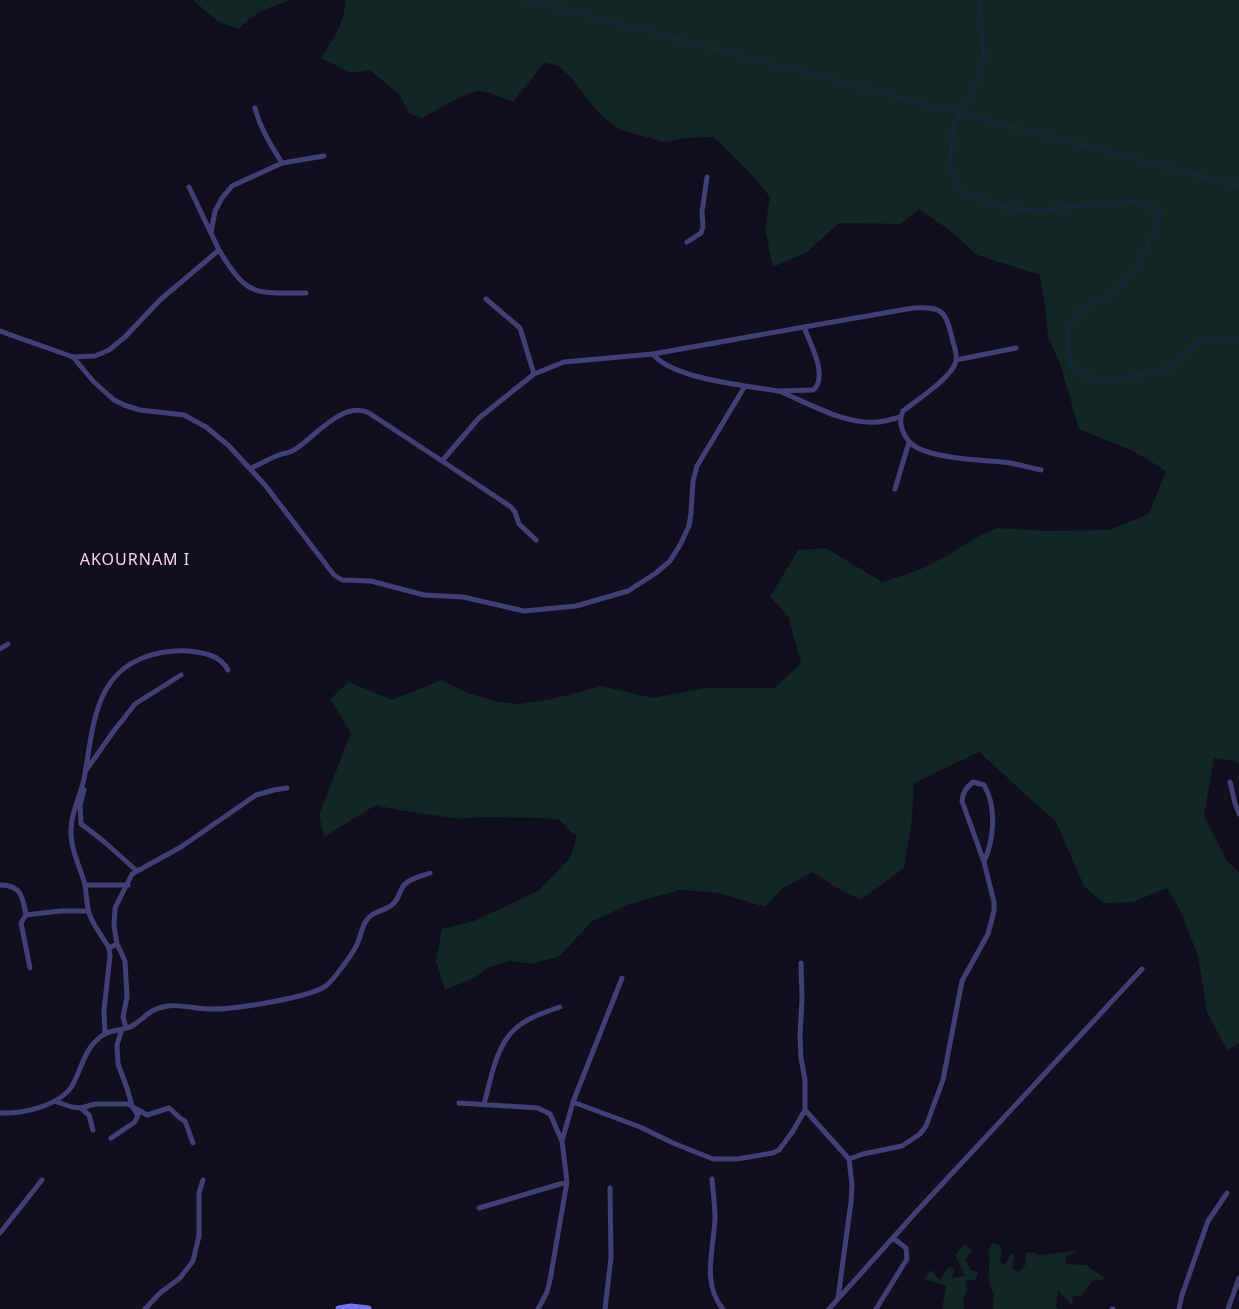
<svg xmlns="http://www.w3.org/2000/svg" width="1239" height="1309" viewBox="0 0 1239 1309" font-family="'Noto Sans',sans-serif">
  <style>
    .green { fill: #122625 }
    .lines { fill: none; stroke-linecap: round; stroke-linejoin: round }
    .stream { stroke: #152641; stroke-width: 2 }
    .street { stroke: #403f76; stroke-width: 5 }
    .secondary { stroke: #7473ed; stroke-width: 7 }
    .labels { text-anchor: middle; stroke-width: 4; stroke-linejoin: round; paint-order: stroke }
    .quarter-label { font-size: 16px; letter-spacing: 1px; fill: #f9d2ec; stroke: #110e1d }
  </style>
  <rect width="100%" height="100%" fill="#110e1d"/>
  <path class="green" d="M193 0H292C269 7 255 12 238 29L217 21Z
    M346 0H1239V764L1235 761 1214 758 1204 816 1227 861 1239 872V1043L1227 1050 1207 1012 1198 956 1181 912 1167 888 1133 902 1103 903 1084 886 1056 822 979 752 914 783 912 819 904 868 861 900 837 888 813 872 783 888 765 907 719 893 680 890 630 904 591 922 560 956 532 964 510 961 489 967 474 978 445 990 436 961 442 929 474 921 538 891 570 858 577 835 571 832 560 820 542 818 480 817 460 819 397 810 376 805 324 837 319 815 351 733 330 699 349 682 392 700 441 680 468 693 494 701 519 704 552 699 602 686 652 698 705 688H775L801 663 788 616 770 597 798 550 826 548 882 582 919 570 949 555 973 539 996 528 1047 531 1109 530 1149 514 1166 471 1133 451 1079 429 1060 364 1048 337 1046 313 1040 275 977 255 948 229 919 209 901 224 839 223 807 252 773 267 765 229 770 197 753 176 714 137 687 138 664 142 621 130 604 118 587 99 573 79 557 65 544 63 513 102C502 98 491 92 479 91 468 91 433 112 423 118L409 114 400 95 370 70 351 73 321 58C334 38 343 25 346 0Z
    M993 1243 1000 1246 1002 1253 1000 1262 1005 1265 1011 1254 1014 1255 1012 1268 1019 1272 1026 1264V1253L1032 1252 1041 1255 1080 1250 1066 1257V1264L1086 1265 1106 1279 1092 1281 1082 1296H1073L1072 1305 1058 1290 1056 1306 1058 1309H993L994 1293C984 1282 992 1265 988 1251Z
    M964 1244 973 1250 965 1260 972 1271H978L976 1280 965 1281 967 1287 963 1301 964 1309H942L946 1286 924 1279 930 1270 940 1280 948 1268 952 1267 954 1271 952 1278 965 1276 955 1255Z"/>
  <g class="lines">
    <path class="stream" d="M528 0 1239 186
      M980 0 984 62 969 102 953 124 950 167 962 191 1000 207 1041 210 1136 201 1161 212 1140 263 1120 287 1075 315 1067 330 1070 366 1099 382 1164 371 1202 339 1239 338"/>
    <path class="street" d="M255 108C260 128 271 145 282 163
      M189 187 219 250
      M211 233 215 211 222 198 232 186 282 163 324 156
      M687 242 701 233 703 227 702 212 707 177
      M486 299 520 328 534 374
      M0 331 73 357 95 356 109 350 125 337 160 300 219 250C226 261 234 276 245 284 260 297 287 292 306 293
      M653 354C668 374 720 382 745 386
      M73 357 93 381 114 400 124 405 140 410 184 415 206 427 228 445 265 485 334 575 342 580 371 581 424 595 463 597 524 611 576 606 628 591 656 573 670 561 680 545 689 526 691 513 693 481 697 466 745 386 778 391 813 390C829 377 810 343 804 327L913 308C945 306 946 313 953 342 955 348 958 358 955 364 949 379 916 401 903 411 897 423 904 440 916 447 936 459 986 460 1010 463 1021 465 1031 468 1041 470
      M956 360 1016 348
      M779 391C808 403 845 425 877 422 884 422 892 419 900 417
      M442 461 511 507 515 512 519 524 536 540
      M251 468C261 464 270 458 279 455 284 453 290 453 294 450 315 437 343 400 369 413L442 461 479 418 534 374 564 362 653 354 804 327
      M895 489 909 442
      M0 649 8 644
      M87 769 113 732 135 704 181 675
      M1230 782 1235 803 1239 814
      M84 790 80 805 81 824 101 839 137 871
      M0 885C21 885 23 897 26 915
      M85 885H128
      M117 944 125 961 127 997 123 1017 126 1028
      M109 948C103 938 96 929 91 918 86 908 87 896 85 885 81 868 71 852 71 834 70 815 80 797 84 779 93 733 92 676 145 657 159 652 174 650 189 651 205 653 220 655 228 670
      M30 968 21 923 26 915 60 911H88
      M105 1033 104 1010 110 956 109 948 117 944 114 926 115 908 132 874 181 847 256 795 274 790 287 788
      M54 1101 72 1107 81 1108 95 1104H128L147 1115 169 1108C175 1112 178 1118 185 1121L193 1143
      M573 1102 640 1127 673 1143 713 1159H737L773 1153 779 1150 793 1131 805 1110V1080L801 1058 800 1037 802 998 801 963
      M459 1103 538 1108 550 1114 562 1141 567 1182 550 1280 547 1292 538 1309
      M484 1104C491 1080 495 1047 515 1029 527 1018 545 1012 560 1007
      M81 1108 89 1115 93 1130
      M805 1110 849 1159 852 1185 851 1202 838 1298
      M0 1113C23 1114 59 1106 72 1086 83 1067 83 1049 103 1035 111 1029 123 1031 132 1026 146 1018 148 1009 167 1006 181 1004 195 1009 208 1009 230 1010 311 998 327 985 334 979 355 951 358 942 361 935 362 927 366 921 374 909 386 912 394 903 398 899 399 894 401 890 406 879 419 877 430 873
      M111 1138 135 1122 138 1115 132 1106 127 1088 118 1064 117 1045 122 1029
      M562 1141 573 1102 622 978
      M849 1159 863 1154 902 1146 920 1134 926 1126 943 1080 962 981 988 934 994 911V902L984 862 962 801C963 792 966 788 973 782L984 785C997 807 994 839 984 862
      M712 1179C713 1192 715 1205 715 1218 714 1249 701 1283 723 1309
      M479 1208 567 1182
      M0 1233 42 1180
      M145 1309 160 1293 180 1278 193 1261 199 1236V1193L203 1180
      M605 1309 611 1257 610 1188
      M829 1309 917 1211 1142 969
      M876 1309 907 1259 906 1248 893 1238
      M1112 1309H1113
      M1179 1309 1182 1295 1208 1221 1227 1193
      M1228 1309 1239 1278"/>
    <path class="secondary" d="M339 1309 351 1307 368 1309"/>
  </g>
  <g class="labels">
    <g class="quarter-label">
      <text x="135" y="565">AKOURNAM I</text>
    </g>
  </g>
</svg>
